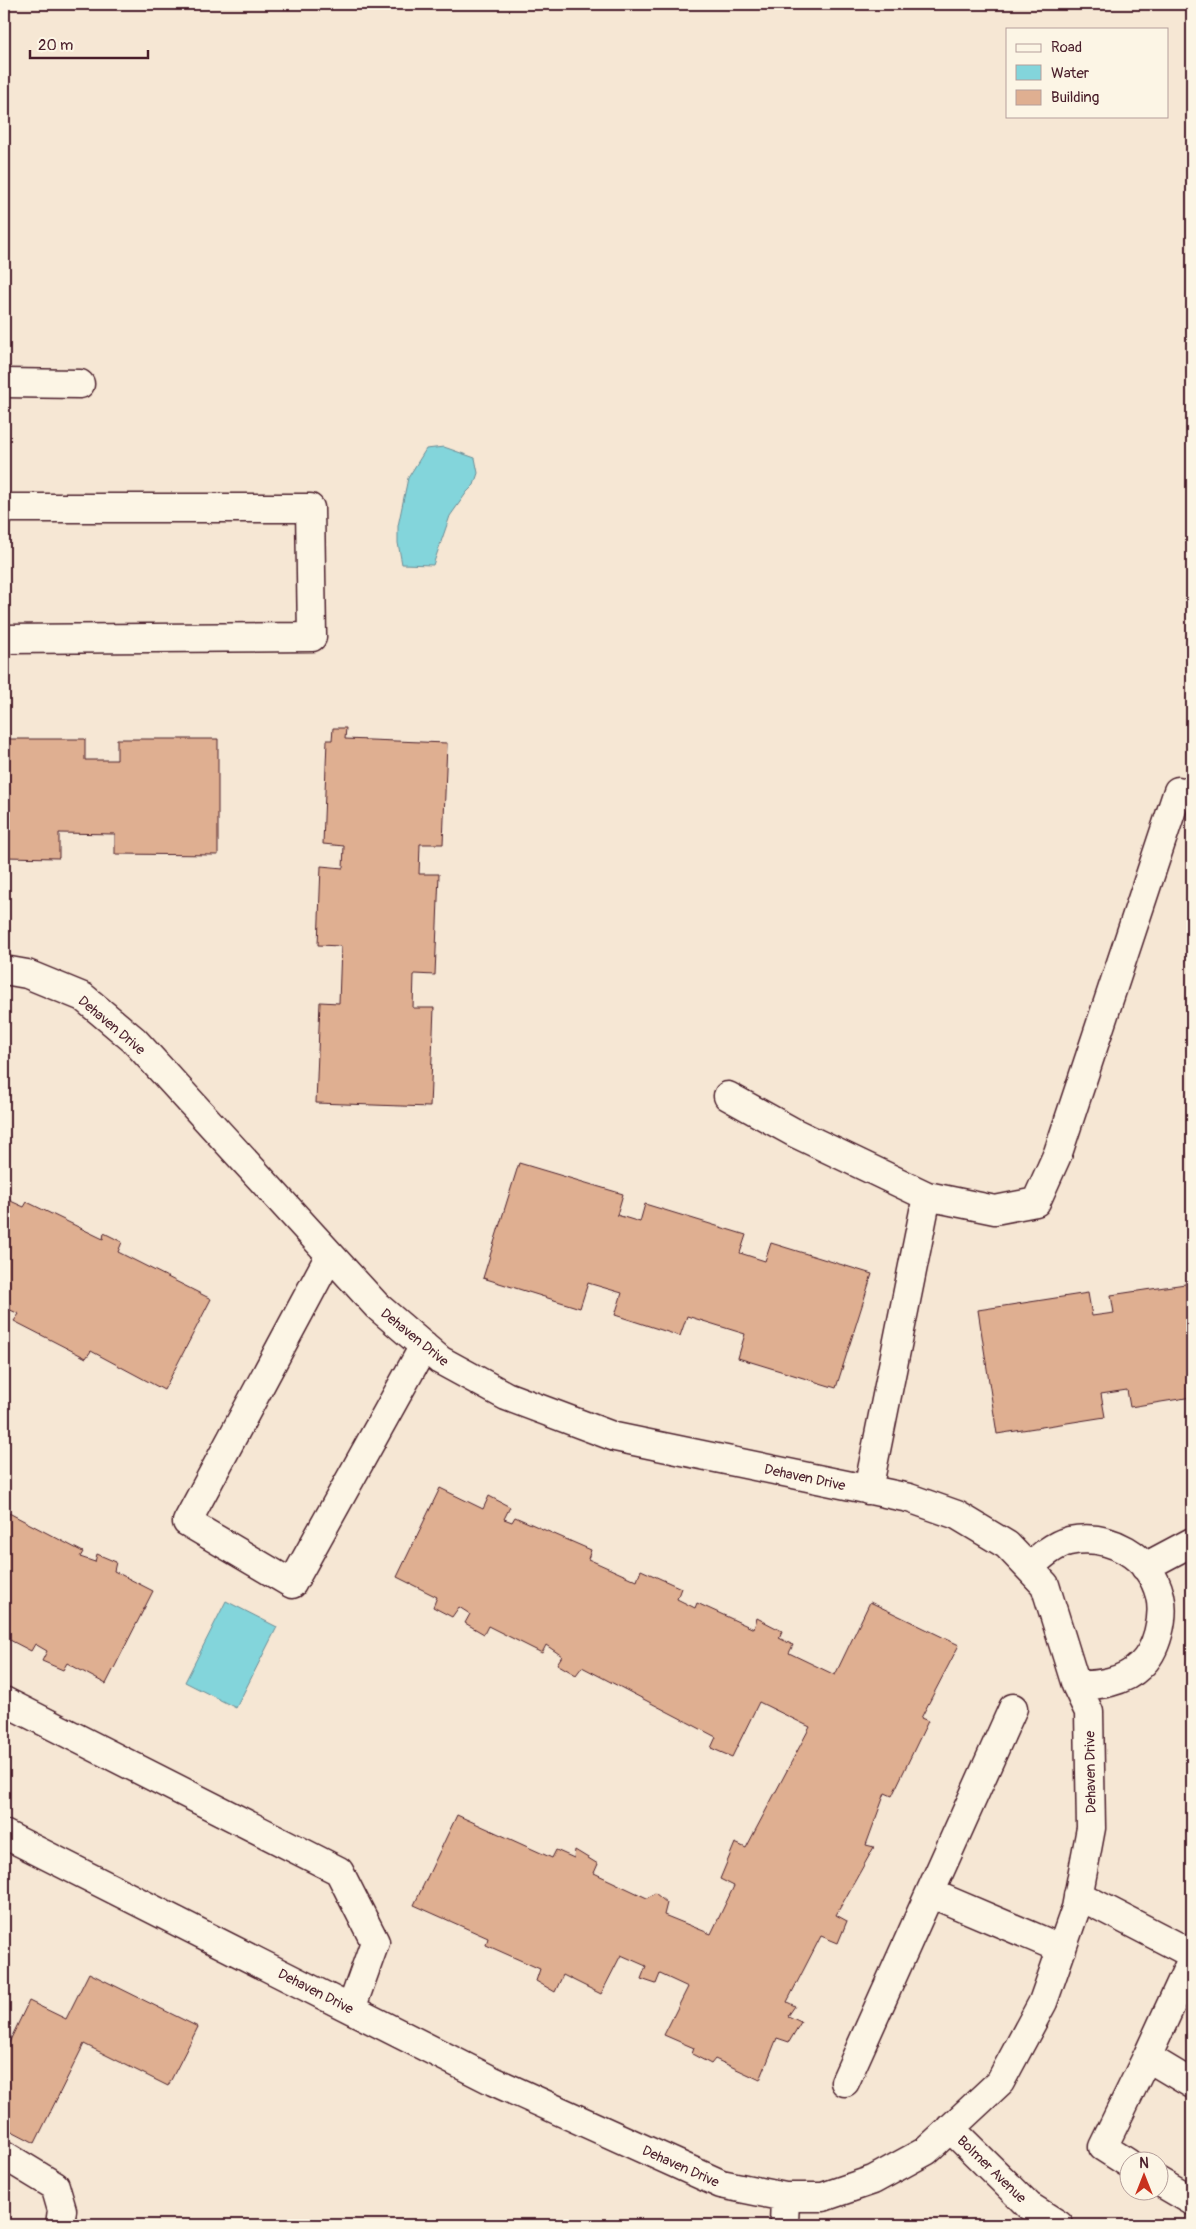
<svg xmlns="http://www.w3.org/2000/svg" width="1196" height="2229" viewBox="0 0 1196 2229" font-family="Pangolin,sans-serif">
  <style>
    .water { fill: #83d5db; stroke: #6c8c95 }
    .building { fill: #dfaf91; stroke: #4a1f2b }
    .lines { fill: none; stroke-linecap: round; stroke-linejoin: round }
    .minor-casing { stroke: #4a1f2b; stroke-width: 31 }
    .minor { stroke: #fcf5e5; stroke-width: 28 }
    .labels { text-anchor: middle; stroke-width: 4.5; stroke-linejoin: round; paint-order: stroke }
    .street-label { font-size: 14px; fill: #4a1f2b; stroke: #fcf5e5 }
  </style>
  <rect width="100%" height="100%" fill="#f6e7d4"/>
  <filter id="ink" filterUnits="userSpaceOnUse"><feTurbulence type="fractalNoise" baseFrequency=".02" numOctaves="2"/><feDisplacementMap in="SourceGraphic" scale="10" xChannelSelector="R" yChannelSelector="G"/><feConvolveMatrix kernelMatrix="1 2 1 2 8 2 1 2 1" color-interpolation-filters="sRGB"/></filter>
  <g filter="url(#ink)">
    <path class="water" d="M444 447 475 458 478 473 474 485 467 492 450 516 433 565 402 564 398 543V526L408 478 426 449Z
      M226 1601 277 1627 236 1708 185 1682Z"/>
    <path class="building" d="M333 728H346L345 739 447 743 443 844H420L419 874H439L435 975 414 974 413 1008H434L430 1107 316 1103 320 1002 339 1003 341 946 318 945 321 866 343 868 344 846 323 844 327 740H332Z
      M4 739H85V760H117V739H218V855L115 854V834L59 833V858L4 857Z
      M519 1163 623 1194 617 1215 640 1222 645 1204 746 1235 740 1253 765 1261 771 1243 872 1274 836 1388 738 1358 745 1334 687 1316 680 1336 615 1315 622 1293 588 1283 580 1308 483 1278Z
      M4 1198 24 1207 27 1202 103 1239 104 1233 122 1242 118 1252 211 1299 164 1390 91 1351 86 1358 14 1321 19 1314 4 1307Z
      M1192 1283V1397L1130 1407 1127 1390 1101 1394 1105 1417 997 1434 978 1310 1088 1293 1092 1316 1114 1313 1111 1295Z
      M440 1488 483 1509 489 1496 510 1507 504 1519 512 1522 515 1517 591 1550 588 1559 637 1581 641 1570 681 1588 677 1599 695 1608 697 1603 754 1629 757 1618 782 1631 779 1638 793 1645 789 1653 835 1675 870 1602 959 1645 921 1718 928 1721 892 1796 885 1793 866 1845 874 1847 836 1915 847 1921 838 1943 821 1936 787 2002 795 2006 788 2016 801 2022 789 2042 777 2038 760 2080 715 2059 711 2064 692 2054 694 2048 664 2035 688 1987 660 1974 656 1984 641 1979 646 1966 621 1955 601 1994 563 1975 555 1992 536 1981 540 1969 486 1945 488 1938 414 1905 457 1815 552 1858 556 1850 574 1858 575 1850 598 1864 594 1873 647 1898 655 1893 667 1903 664 1915 711 1934 734 1886 720 1879 735 1843 746 1848 810 1727 759 1702 732 1757 711 1748 716 1737 582 1667 576 1675 557 1664 562 1656 546 1645 542 1653 488 1626 484 1634 465 1623 470 1614 459 1607 452 1617 433 1607 437 1597 397 1577Z
      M9 1513 83 1552 80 1557 95 1562 97 1554 116 1562 114 1571 153 1591 106 1684 67 1663 63 1670 42 1661 47 1651 35 1644 31 1651 4 1637V1518L7 1519Z
      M1192 1810V1823L1187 1819Z
      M89 1973 198 2027 168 2086 84 2044 35 2143 4 2127V2053L29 2001 66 2019Z"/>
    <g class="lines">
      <g class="minor-casing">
        <path id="minor" d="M4 383 80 384
          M4 508H310L312 637 4 639
          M4 970 27 974 83 997 134 1040 377 1306 440 1360 506 1396 615 1437 909 1498 957 1515 1007 1545 1045 1585 1076 1685 1089 1712 1091 1828 1076 1908 1043 2002 1000 2082 926 2151 873 2180 823 2197H785L721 2184 493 2081 4 1834
          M728 1096 795 1133 927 1196 995 1210 1036 1202 1058 1153 1178 791
          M330 1255 187 1522 292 1584 424 1346
          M868 1490 927 1196
          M1145 1567 1192 1542
          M1029 1568C1040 1557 1053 1545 1069 1541 1109 1533 1150 1555 1160 1596 1165 1617 1157 1651 1140 1666 1124 1682 1098 1686 1076 1685
          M4 1701 339 1871 375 1942 351 2009
          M930 1893 1062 1949
          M1078 1895 1192 1954
          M1147 2057 1192 2084
          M845 2082 1013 1708
          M950 2128 1029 2206 1059 2225
          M4 2155 55 2186 62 2210 60 2225
          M1128 2163 1103 2147 1147 2057 1192 1959
          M1158 2181 1192 2201
          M784 2225 785 2197"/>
      </g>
      <use href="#minor" class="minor"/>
    </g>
  </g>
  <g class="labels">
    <g class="street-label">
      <text transform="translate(112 1025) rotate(40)" y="5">Dehaven Drive</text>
      <text transform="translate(415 1337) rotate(39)" y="5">Dehaven Drive</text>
      <text transform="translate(805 1477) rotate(12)" y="5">Dehaven Drive</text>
      <text transform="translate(1090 1772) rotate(-91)" y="5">Dehaven Drive</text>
      <text transform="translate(316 1991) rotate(27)" y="5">Dehaven Drive</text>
      <text transform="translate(681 2166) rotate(24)" y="5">Dehaven Drive</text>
      <text transform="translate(992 2169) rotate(44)" y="5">Bolmer Avenue</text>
    </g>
  </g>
  <rect width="1196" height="2229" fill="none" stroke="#fcf5e5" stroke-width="20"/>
  <rect x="10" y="10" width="1176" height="2209" fill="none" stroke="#4a1f2b" stroke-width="2" filter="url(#ink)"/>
  <rect x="1006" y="28" width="162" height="90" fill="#fcf5e5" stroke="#b59f9b"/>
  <rect x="1016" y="44" width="25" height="8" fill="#fcf5e5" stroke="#b59f9b"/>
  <text x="1051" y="52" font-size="15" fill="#4a1f2b">Road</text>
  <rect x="1016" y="65" width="25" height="15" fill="#83d5db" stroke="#b59f9b"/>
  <text x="1051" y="78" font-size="15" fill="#4a1f2b">Water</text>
  <rect x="1016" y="90" width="25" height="15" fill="#dfaf91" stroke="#b59f9b"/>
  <text x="1051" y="102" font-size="15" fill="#4a1f2b">Building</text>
  <g transform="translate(1144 2176)"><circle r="24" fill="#fcf5e5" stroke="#b59f9b"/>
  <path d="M0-4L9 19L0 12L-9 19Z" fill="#c8321e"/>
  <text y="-8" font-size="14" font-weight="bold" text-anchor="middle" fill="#4a1f2b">N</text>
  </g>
  <path d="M30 50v8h118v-8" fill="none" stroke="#4a1f2b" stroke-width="2.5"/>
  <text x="38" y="50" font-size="15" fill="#4a1f2b" stroke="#fcf5e5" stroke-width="4" paint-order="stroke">20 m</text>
</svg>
